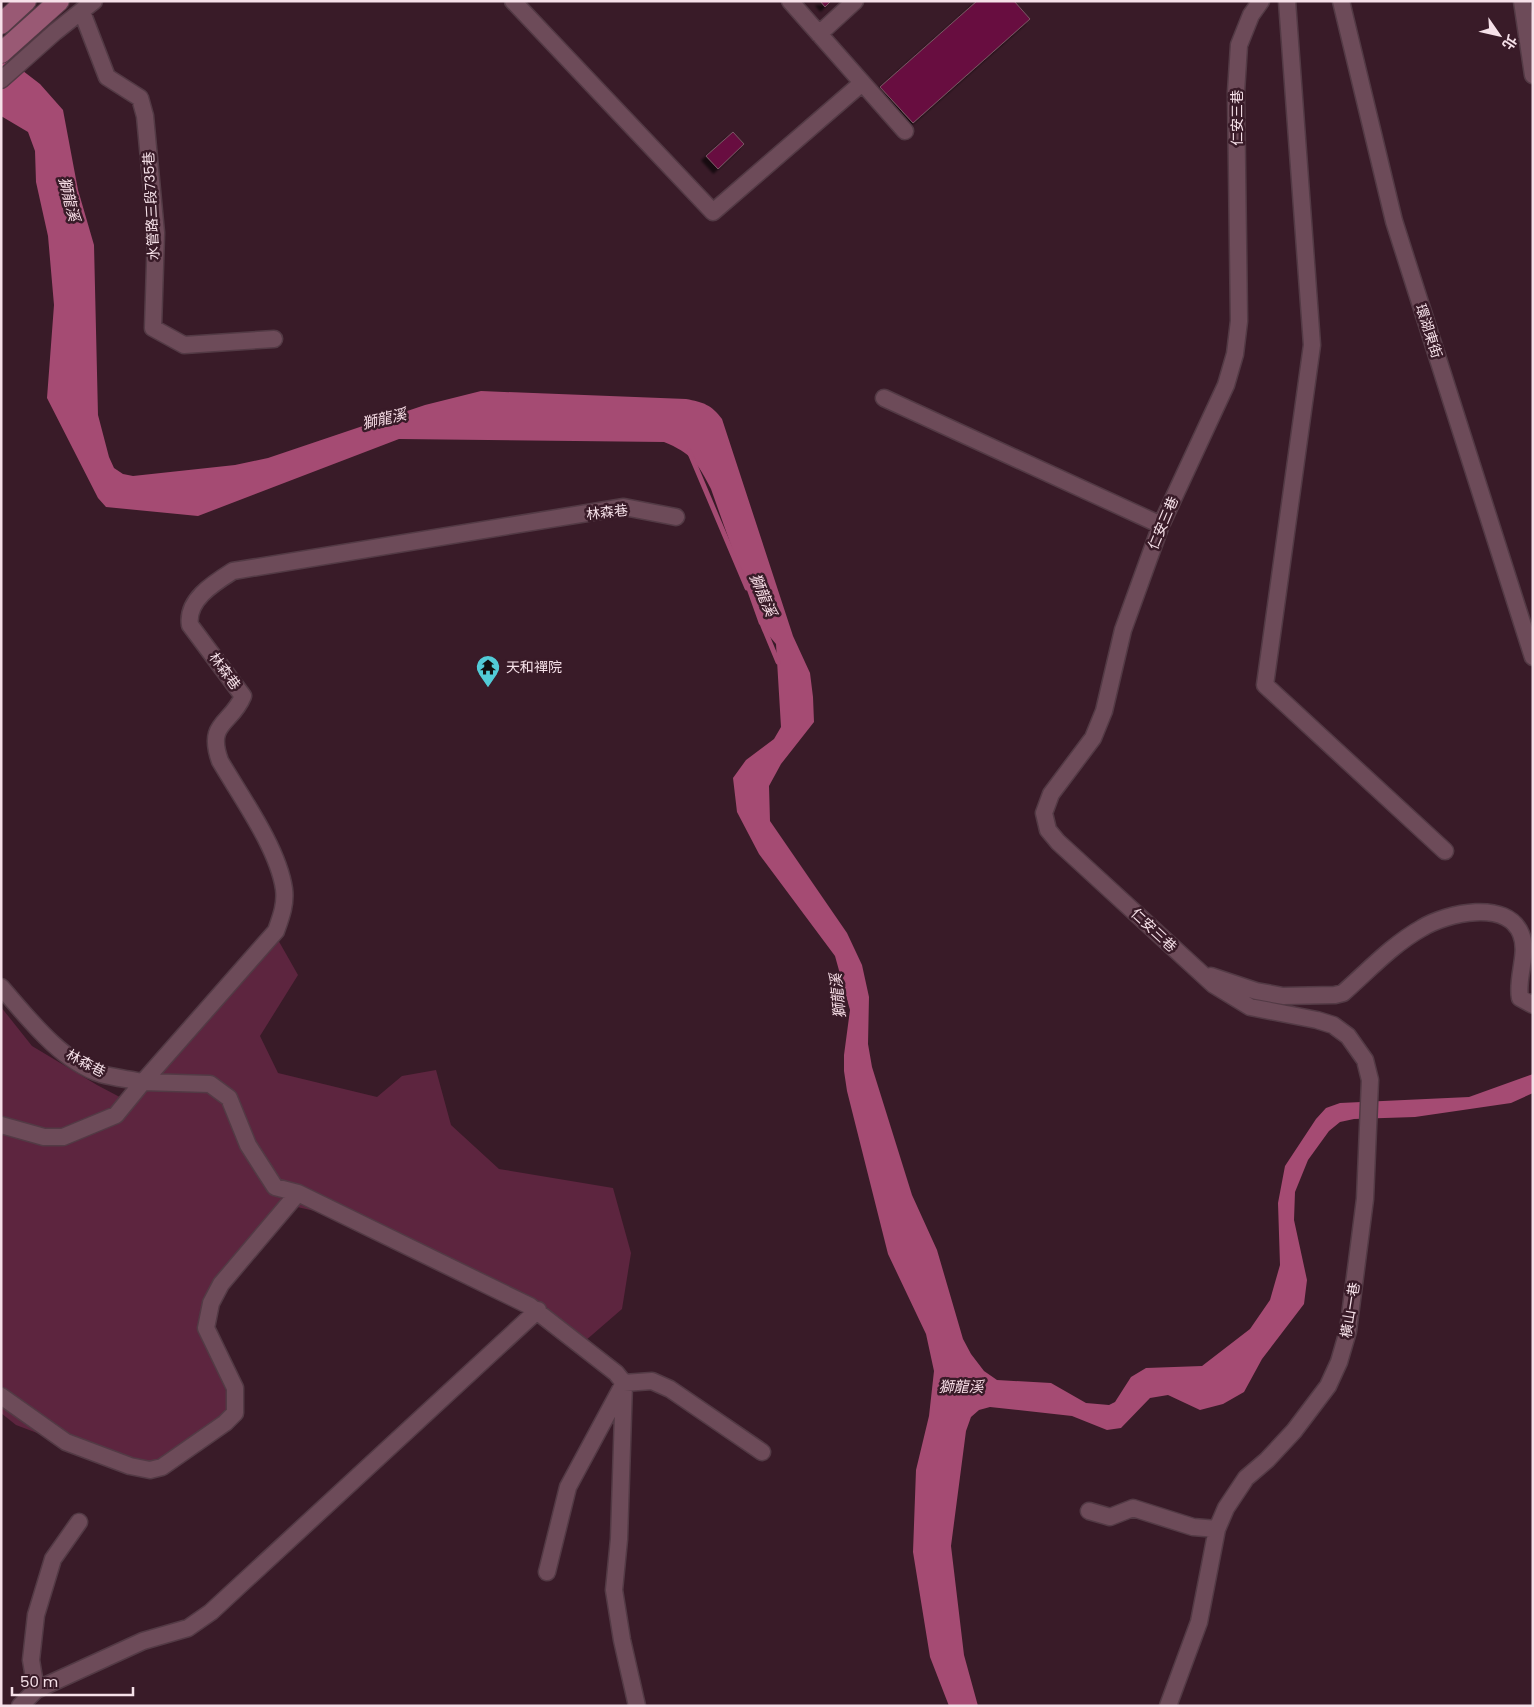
<svg xmlns="http://www.w3.org/2000/svg" width="1534" height="1707" viewBox="0 0 1534 1707" font-family="Poppins,'Noto Sans TC',sans-serif">
  <style>
    .green { fill: #5d253f }
    .water { fill: #a54b73 }
    .lines { fill: none; stroke-linecap: round; stroke-linejoin: round }
    .stream { stroke: #a54b73; stroke-width: 5 }
    .building { fill: #68103f; stroke: #795764; filter: url(#shadow) }
    .minor-casing { stroke: #533a45; stroke-width: 19 }
    .major-casing { stroke: #533a45; stroke-width: 22 }
    .minor { stroke: #6d4b59; stroke-width: 16 }
    .major { stroke: #995974; stroke-width: 20 }
    .labels { text-anchor: middle; stroke-width: 5; stroke-linejoin: round; paint-order: stroke }
    .street-label { font-size: 14px; fill: #f6e1e9; stroke: #391b28 }
    .poi-label { font-size: 14px; fill: #f6e1e9; stroke: #391b28; text-anchor: start }
    .water-label { font-size: 15px; font-style: italic; fill: #f6dce5; stroke: #391b28 }
  </style>
  <defs>
    <filter id="shadow"><feDropShadow dx="-4.5" dy="4.5" stdDeviation="1" flood-color="#0009"/></filter>
  </defs>
  <rect width="100%" height="100%" fill="#391b28"/>
  <path class="green" d="M273 931 298 975 260 1036 278 1073 377 1097 402 1076 436 1070 451 1125 499 1169 613 1188 631 1253 622 1309 585 1341 319 1212 280 1203 200 1317 214 1364 239 1419 199 1452 151 1476 16 1425 1 1413V1007L32 1046 97 1085 133 1104Z"/>
  <path class="water" d="M1 54 40 84 63 110 78 190 94 245 98 415 109 457 114 468 123 474 133 476 235 465 268 458 425 405 481 391 686 399C703 402 712 405 722 419L793 636 810 673 813 697 814 722 781 764 769 786 770 821 847 933 862 965 869 997 868 1044 872 1067 912 1195 937 1250 963 1339 971 1354 984 1371 997 1380 1051 1383 1086 1403 1109 1405 1115 1402 1131 1377 1146 1368 1202 1366 1250 1329 1270 1300 1280 1265 1278 1203 1285 1166 1316 1119 1326 1108 1340 1103 1469 1097 1533 1074V1093L1511 1103 1415 1117 1354 1119 1340 1122 1329 1131 1308 1160 1295 1192 1294 1220 1307 1280 1304 1304 1262 1359 1244 1392 1223 1404 1200 1410 1168 1395 1150 1398 1121 1428 1107 1430 1072 1416 990 1407 979 1410 971 1417 966 1431 951 1546 964 1655 978 1706H949L930 1657 913 1552 916 1470 929 1416 934 1371 926 1334 888 1254 847 1091 844 1071V1055L850 1010 835 956 759 854 737 812 733 778 746 760 774 739 781 727 776 644 759 624 711 489C698 463 691 453 664 442L399 439 198 516 106 507 98 498 47 398 54 305 48 236 36 182 35 151 28 132 1 116Z"/>
  <g class="lines">
    <path class="stream" d="M689 451 747 588
      M763 626 778 662"/>
  </g>
  <path class="building" d="M820 1H831L825 7Z
    M977 1H1014L1030 19 913 123 880 87Z
    M733 132 744 144 718 169 706 156Z"/>
  <g class="lines">
    <g class="minor-casing">
      <path id="minor" d="M513 1 713 212 862 83
        M790 1 905 131
        M1287 1 1312 345 1265 685 1445 851
        M1341 1 1394 221 1533 657
        M1522 1 1533 75
        M82 12 107 77 140 98 145 116 156 233 153 328 184 345 274 339
        M819 34 855 1
        M1 80 55 32 94 1
        M884 398 1161 525
        M1211 976 1256 991 1283 996 1335 995 1343 993C1368 971 1393 944 1422 928 1447 913 1507 899 1521 934 1529 953 1516 978 1520 998L1533 1005
        M1 987C28 1018 61 1061 101 1074 115 1078 129 1079 143 1082L276 931C281 917 286 904 284 889 278 848 241 797 220 761 206 722 231 725 243 696L190 625C186 600 214 583 233 571L624 507 676 517
        M1 1125 44 1137H63L116 1115 143 1082 210 1084 229 1098 248 1145 275 1187 298 1193 530 1306 616 1373 624 1383 619 1539 614 1590 622 1640 637 1706
        M1 1396 66 1442 130 1466 150 1470 162 1467 225 1423 235 1413V1388L206 1328 211 1303 221 1284 298 1193
        M1089 1511 1110 1517 1133 1508 1193 1527 1217 1529
        M547 1572 568 1487 624 1383 652 1381 670 1389 762 1452
        M36 1690 31 1660 36 1615 53 1559 79 1522
        M20 1706 36 1690 143 1641 188 1628 211 1612 538 1310
        M1168 1706 1199 1622 1217 1529 1226 1508 1246 1478 1267 1460 1294 1431 1328 1386 1339 1362 1348 1331 1365 1199 1370 1080 1365 1060 1348 1036 1333 1025 1317 1020 1250 1007 1214 985 1058 842 1048 830 1044 813 1051 794 1093 738 1104 711 1123 630 1161 525 1226 385 1235 354 1239 321 1236 92 1239 45 1251 15 1261 1"/>
    </g>
    <g class="major-casing">
      <path id="major" d="M1 24 26 1
        M1 53 59 1"/>
    </g>
    <use href="#minor" class="minor"/>
    <use href="#major" class="major"/>
  </g>
  <defs>
    <g id="temple-pin" transform="scale(1.25)"><path d="M0 17L-7.5 6A9.5 9.5 0 1 1 7.5 6Z" fill="#52cbd7" stroke="#391b28"/><path d="M0-6L5-2H3V0L6.5 2.5H4V6H1.5V3h-3V6H-4V2.5H-6.5L-3 0V-2H-5Z" fill="#111"/></g>
  </defs>
  <g fill-rule="evenodd">
    <use href="#temple-pin" x="488" y="667"/>
  </g>
  <g class="labels">
    <g class="street-label">
      <text transform="translate(1237 118) rotate(-90)" y="5">仁安三巷</text>
      <text transform="translate(151 206) rotate(-93)" y="5">水管路三段735巷</text>
      <text transform="translate(1429 331) rotate(72)" y="5">環湖東街</text>
      <text transform="translate(607 512) rotate(-6)" y="5">林森巷</text>
      <text transform="translate(1163 523) rotate(-67)" y="5">仁安三巷</text>
      <text transform="translate(225 671) rotate(54)" y="5">林森巷</text>
      <text transform="translate(1154 930) rotate(43)" y="5">仁安三巷</text>
      <text transform="translate(86 1063) rotate(28)" y="5">林森巷</text>
      <text transform="translate(1350 1310) rotate(-81)" y="5">橫山一巷</text>
    </g>
    <g class="poi-label">
      <text x="506" y="672">天和禪院</text>
    </g>
    <g class="water-label">
      <text transform="translate(69 199) rotate(76)" y="5">獅龍溪</text>
      <text transform="translate(384 419) rotate(-13)" y="5">獅龍溪</text>
      <text transform="translate(763 595) rotate(67)" y="5">獅龍溪</text>
      <text transform="translate(838 996) rotate(-96)" y="5">獅龍溪</text>
      <text x="961" y="1392">獅龍溪</text>
    </g>
  </g>
  <rect width="1534" height="1707" fill="none" stroke="#f6e1e9" stroke-width="5"/>
  <g transform="translate(1499 35) rotate(124)" stroke="#391b28" stroke-width="4" paint-order="stroke">
  <path d="M0-4L9 19L0 12L-9 19Z" fill="#f6e1e9"/>
  <text y="-8" font-size="14" font-weight="bold" text-anchor="middle" fill="#f6e1e9">北</text>
  </g>
  <path d="M12 1687v8h121v-8" fill="none" stroke="#f6e1e9" stroke-width="2.5"/>
  <text x="20" y="1687" font-size="15" fill="#f6e1e9" stroke="#391b28" stroke-width="4" paint-order="stroke">50 m</text>
</svg>
